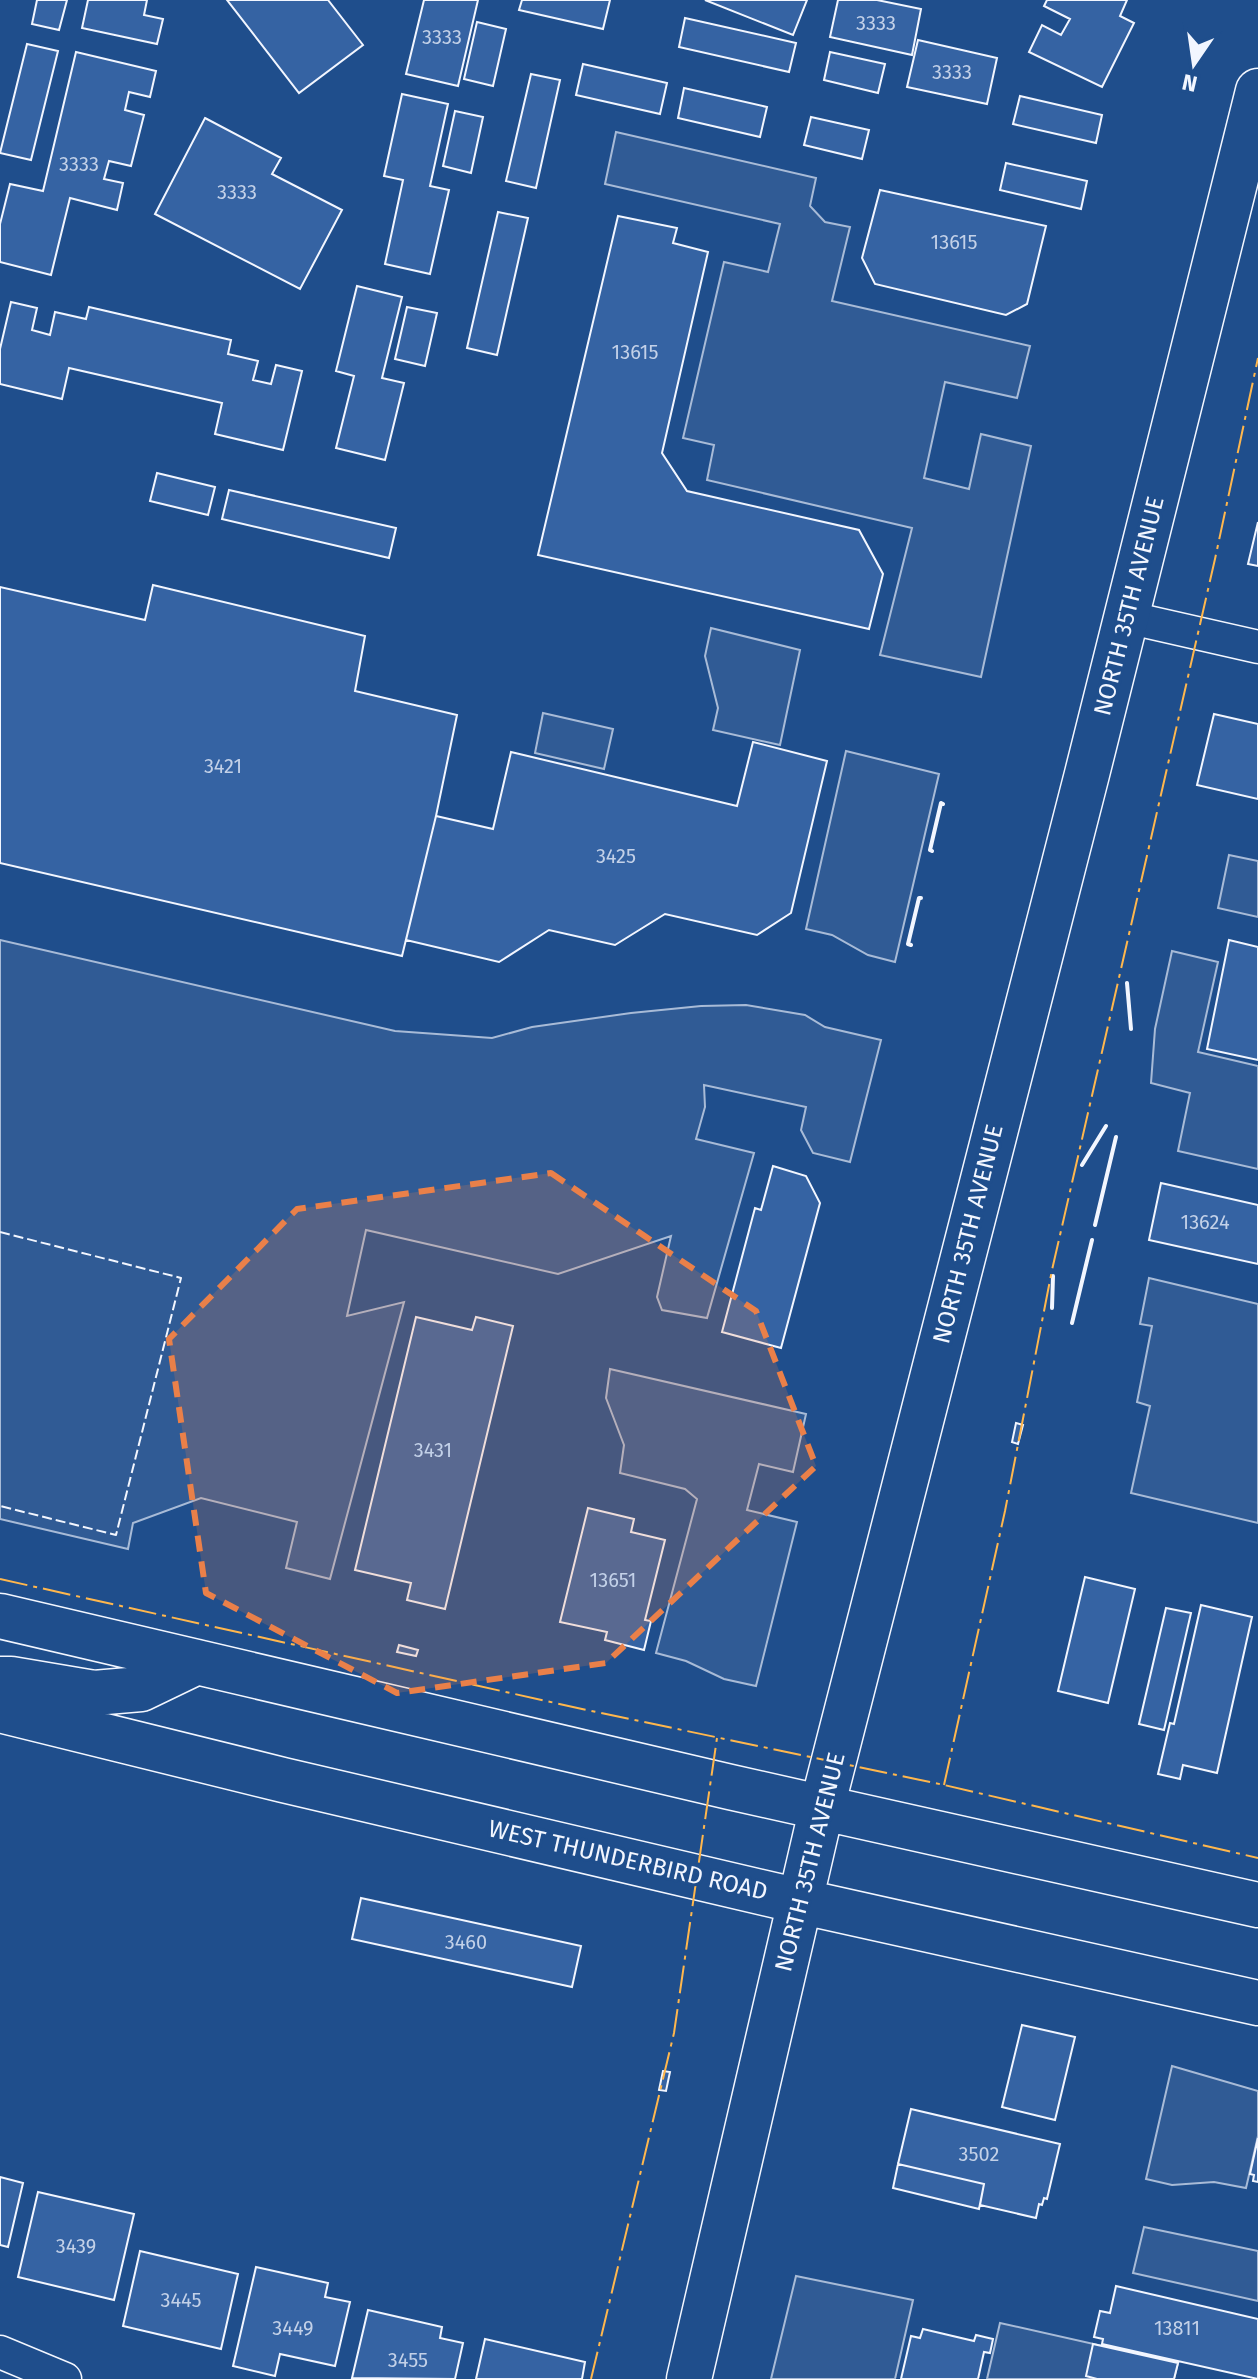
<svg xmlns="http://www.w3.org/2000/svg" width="1258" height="2379" viewBox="0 0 1258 2379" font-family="'Fira Sans',sans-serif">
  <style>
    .built { fill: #305b95; stroke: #a8bbd7; stroke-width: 2 }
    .building { fill: #3563a3; stroke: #f2f6ff; stroke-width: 2 }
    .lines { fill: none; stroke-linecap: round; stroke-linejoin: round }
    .minor-casing { stroke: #f2f6ff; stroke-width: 35 }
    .secondary-casing { stroke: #f2f6ff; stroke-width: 47 }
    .minor { stroke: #1f4e8c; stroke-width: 32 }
    .secondary { stroke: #1f4e8c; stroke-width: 44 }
    .fence { stroke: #f2f6ff; stroke-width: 2; stroke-dasharray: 10 4; stroke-linecap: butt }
    .wall { stroke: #f2f6ff; stroke-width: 4 }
    .power { stroke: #ffb74d; stroke-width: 2; stroke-dasharray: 28 6 4 6; stroke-linecap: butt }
    .marked { fill: #ea8049; fill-opacity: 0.2; stroke: #ea8049; stroke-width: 6; stroke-dasharray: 16 10; stroke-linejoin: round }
    .labels { text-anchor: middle; stroke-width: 6; stroke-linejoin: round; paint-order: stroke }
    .number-label { font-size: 20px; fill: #c3d1e8 }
    .street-label { font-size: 24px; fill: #f2f6ff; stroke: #1f4e8c }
  </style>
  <rect width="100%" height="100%" fill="#1f4e8c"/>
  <path class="built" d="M616 132 816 178 810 206 825 222 850 227 832 301 1030 346 1017 398 945 382 924 478 969 489 981 434 1031 446 981 677 880 655 912 528 707 480 714 445 683 438 724 262 768 272 780 224 605 184Z
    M711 628 800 650 780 745 713 730 718 708 705 656Z
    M543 713 613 729 604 769 535 753Z
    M846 751 939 774 895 962 868 955 832 935 806 929Z
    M1229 855 1258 861V917L1218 908Z
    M0 940 395 1031 492 1038 532 1027 631 1013 701 1006 746 1005 805 1015 825 1027 881 1040 850 1162 813 1153 801 1130 806 1107 704 1085 705 1107 696 1139 754 1153 707 1318 662 1310 657 1297 671 1236 558 1274 366 1230 347 1316 404 1302 330 1579 286 1568 297 1522 201 1498 133 1523 128 1549 0 1519Z
    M1172 951 1218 962 1198 1052 1258 1066V1169L1178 1151 1190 1093 1151 1083 1155 1029Z
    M1149 1278 1258 1304V1523L1131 1493 1150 1406 1137 1402 1152 1326 1140 1324Z
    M610 1369 806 1414 793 1472 759 1464 747 1510 797 1522 756 1686 724 1679 686 1661 656 1653 697 1499 685 1489 620 1473 624 1445 606 1398Z
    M1172 2066 1258 2091V2136L1246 2188 1214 2182 1172 2185 1146 2179Z
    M1144 2227 1258 2251V2301L1133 2273Z
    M796 2276 913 2300 895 2379H771Z
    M1000 2323 1178 2363 1174 2379H987Z"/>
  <path class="building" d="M37 0H67L59 30 32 24Z
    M88 0H147L144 15 163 19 157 44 82 28Z
    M227 0H328L363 45 299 93Z
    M424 0H478L458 86 406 74Z
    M522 0H610L603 29 519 10Z
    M705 0H807L793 35Z
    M838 0H877L921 9 912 55 830 37Z
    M1047 0H1127L1120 16 1134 23 1102 87 1029 52 1042 25 1061 35 1070 19 1044 6Z
    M685 18 796 43 789 72 679 47Z
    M477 22 506 29 493 86 464 79Z
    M918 40 997 58 987 104 907 87Z
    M27 44 58 51 31 160 0 153Z
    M76 52 156 71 150 97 129 92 125 110 144 115 131 166 109 161 104 179 123 183 117 210 70 198 51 275 0 262V224L10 184 43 191Z
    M830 52 885 64 878 93 824 80Z
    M583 64 667 83 660 114 576 95Z
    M531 74 560 80 536 188 506 181Z
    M684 88 767 107 760 137 678 118Z
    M402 94 448 104 430 186 449 190 430 274 385 264 403 180 384 176Z
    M1020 96 1102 115 1096 143 1013 124Z
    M455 111 483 117 471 173 443 166Z
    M811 117 869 130 862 159 804 145Z
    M205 118 281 158 272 174 342 210 300 289 155 214Z
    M1006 163 1087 181 1081 209 1000 190Z
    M880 190 1046 226 1027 304 1006 315 875 284 862 258Z
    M498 212 528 218 497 355 467 348Z
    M618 216 677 228 673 243 708 252 662 453 687 491 859 530 883 574 869 629 538 555Z
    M357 286 402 297 382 378 404 383 385 460 336 448 354 376 336 371Z
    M11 302 37 308 32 330 50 335 55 312 86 319 89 307 231 340 228 354 258 361 253 380 271 384 276 365 302 371 283 450 215 434 222 403 69 368 62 399 0 384V349Z
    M407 307 437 313 425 366 395 359Z
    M157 473 215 487 208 515 150 501Z
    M229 490 396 528 389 558 222 519Z
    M1258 522V566L1248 564Z
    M153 585 365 636 355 691 457 715 436 816 402 956 0 863V587L145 620Z
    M1214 714 1258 724V799L1197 785Z
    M753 742 827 761 791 913 757 935 665 914 615 945 549 930 499 962 406 940 436 816 493 829 511 752 737 806Z
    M1229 940 1258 947V1060L1207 1049Z
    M773 1166 806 1176 820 1203 781 1348 722 1332 755 1208 761 1210Z
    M1161 1183 1258 1205V1264L1149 1240Z
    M416 1317 472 1330 476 1317 513 1326 445 1609 407 1600 411 1583 355 1570Z
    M1016 1423 1023 1425 1018 1444 1012 1442Z
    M588 1508 634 1519 631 1532 665 1540 645 1620 651 1621 644 1650 605 1640 607 1632 560 1622Z
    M1085 1577 1135 1589 1108 1703 1058 1691Z
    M1201 1605 1252 1617 1217 1773 1183 1765 1180 1779 1158 1774 1170 1723 1174 1724Z
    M1166 1608 1191 1613 1164 1730 1139 1724Z
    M399 1645 418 1650 416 1656 397 1652Z
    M361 1898 581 1946 572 1987 352 1939Z
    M1022 2025 1075 2037 1055 2120 1002 2107Z
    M663 2071 670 2072 666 2091 659 2090Z
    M911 2109 1060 2144 1047 2199 1044 2198 1042 2205 1039 2204 1036 2218 980 2205 984 2184 898 2164Z
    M1258 2138V2182L1253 2181 1254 2175 1250 2174Z
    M898 2164 984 2184 979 2209 893 2188Z
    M0 2177 23 2183 8 2247 0 2245Z
    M38 2192 134 2214 114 2300 18 2277Z
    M140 2251 238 2274 221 2349 123 2326Z
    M256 2267 328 2283 325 2297 350 2302 335 2366 280 2354 275 2376 233 2366Z
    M1116 2286 1258 2319V2379L1102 2344 1103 2339 1094 2337 1100 2311 1110 2313Z
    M368 2310 442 2327 440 2338 463 2343 455 2379 352 2378Z
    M923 2329 974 2341 976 2335 993 2339 990 2353 984 2352 978 2379H901L911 2336 920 2338Z
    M485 2339 585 2362 582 2379H476Z
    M1093 2344 1178 2363 1174 2379H1097L1086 2376Z"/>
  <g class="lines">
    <g class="minor-casing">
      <path id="minor" d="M1126 617 1258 647
        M0 2352 65 2379"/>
    </g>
    <g class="secondary-casing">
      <path id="secondary" d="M0 1616 730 1787 1258 1905
        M0 1679H11L94 1693 141 1689 197 1662
        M0 1710 283 1780 799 1901 1258 2003
        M689 2379 822 1807 1087 774 1258 91"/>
    </g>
    <use href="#minor" class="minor"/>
    <use href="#secondary" class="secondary"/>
    <path class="fence" d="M0 1232 181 1278 116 1535 0 1506"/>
    <path class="wall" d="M932 851 930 850 941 803 943 804
      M911 945 908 944 919 898H921
      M1127 983 1131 1029
      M1082 1165 1106 1126
      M1095 1225 1116 1137
      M1052 1308 1053 1276
      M1072 1323 1092 1240"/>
    <path class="power" d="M0 1579 582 1709 944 1785 1258 1858
      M944 1785 1005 1511 1052 1270 1215 559 1258 358
      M591 2379 674 2033 717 1738"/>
  </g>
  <path class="marked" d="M551 1173 756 1311 816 1466 606 1663 397 1693 206 1593 169 1339 297 1209Z"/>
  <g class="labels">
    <g class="number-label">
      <text x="876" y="30">3333</text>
      <text x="442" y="44">3333</text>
      <text x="952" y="79">3333</text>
      <text x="79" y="171">3333</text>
      <text x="237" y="199">3333</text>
      <text x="954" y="249">13615</text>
      <text x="635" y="359">13615</text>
      <text x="223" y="773">3421</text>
      <text x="616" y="863">3425</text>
      <text x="1205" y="1229">13624</text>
      <text x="433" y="1457">3431</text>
      <text x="613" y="1587">13651</text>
      <text x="466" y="1949">3460</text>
      <text x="979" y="2161">3502</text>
      <text x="76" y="2253">3439</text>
      <text x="181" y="2307">3445</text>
      <text x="293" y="2335">3449</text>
      <text x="1177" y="2335">13811</text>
      <text x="408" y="2367">3455</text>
    </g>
    <g class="street-label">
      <text transform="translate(1129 606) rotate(-76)" y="8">NORTH 35TH AVENUE</text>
      <text transform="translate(968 1234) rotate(-76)" y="8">NORTH 35TH AVENUE</text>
      <text transform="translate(628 1860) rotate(13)" y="8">WEST THUNDERBIRD ROAD</text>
      <text transform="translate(810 1862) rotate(-76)" y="8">NORTH 35TH AVENUE</text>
    </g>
  </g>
  <g transform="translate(1194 64) rotate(193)" stroke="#1f4e8c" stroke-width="6" paint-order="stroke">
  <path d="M0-6L14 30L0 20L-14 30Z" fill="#f2f6ff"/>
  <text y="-12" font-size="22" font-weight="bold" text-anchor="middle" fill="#f2f6ff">N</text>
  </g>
</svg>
